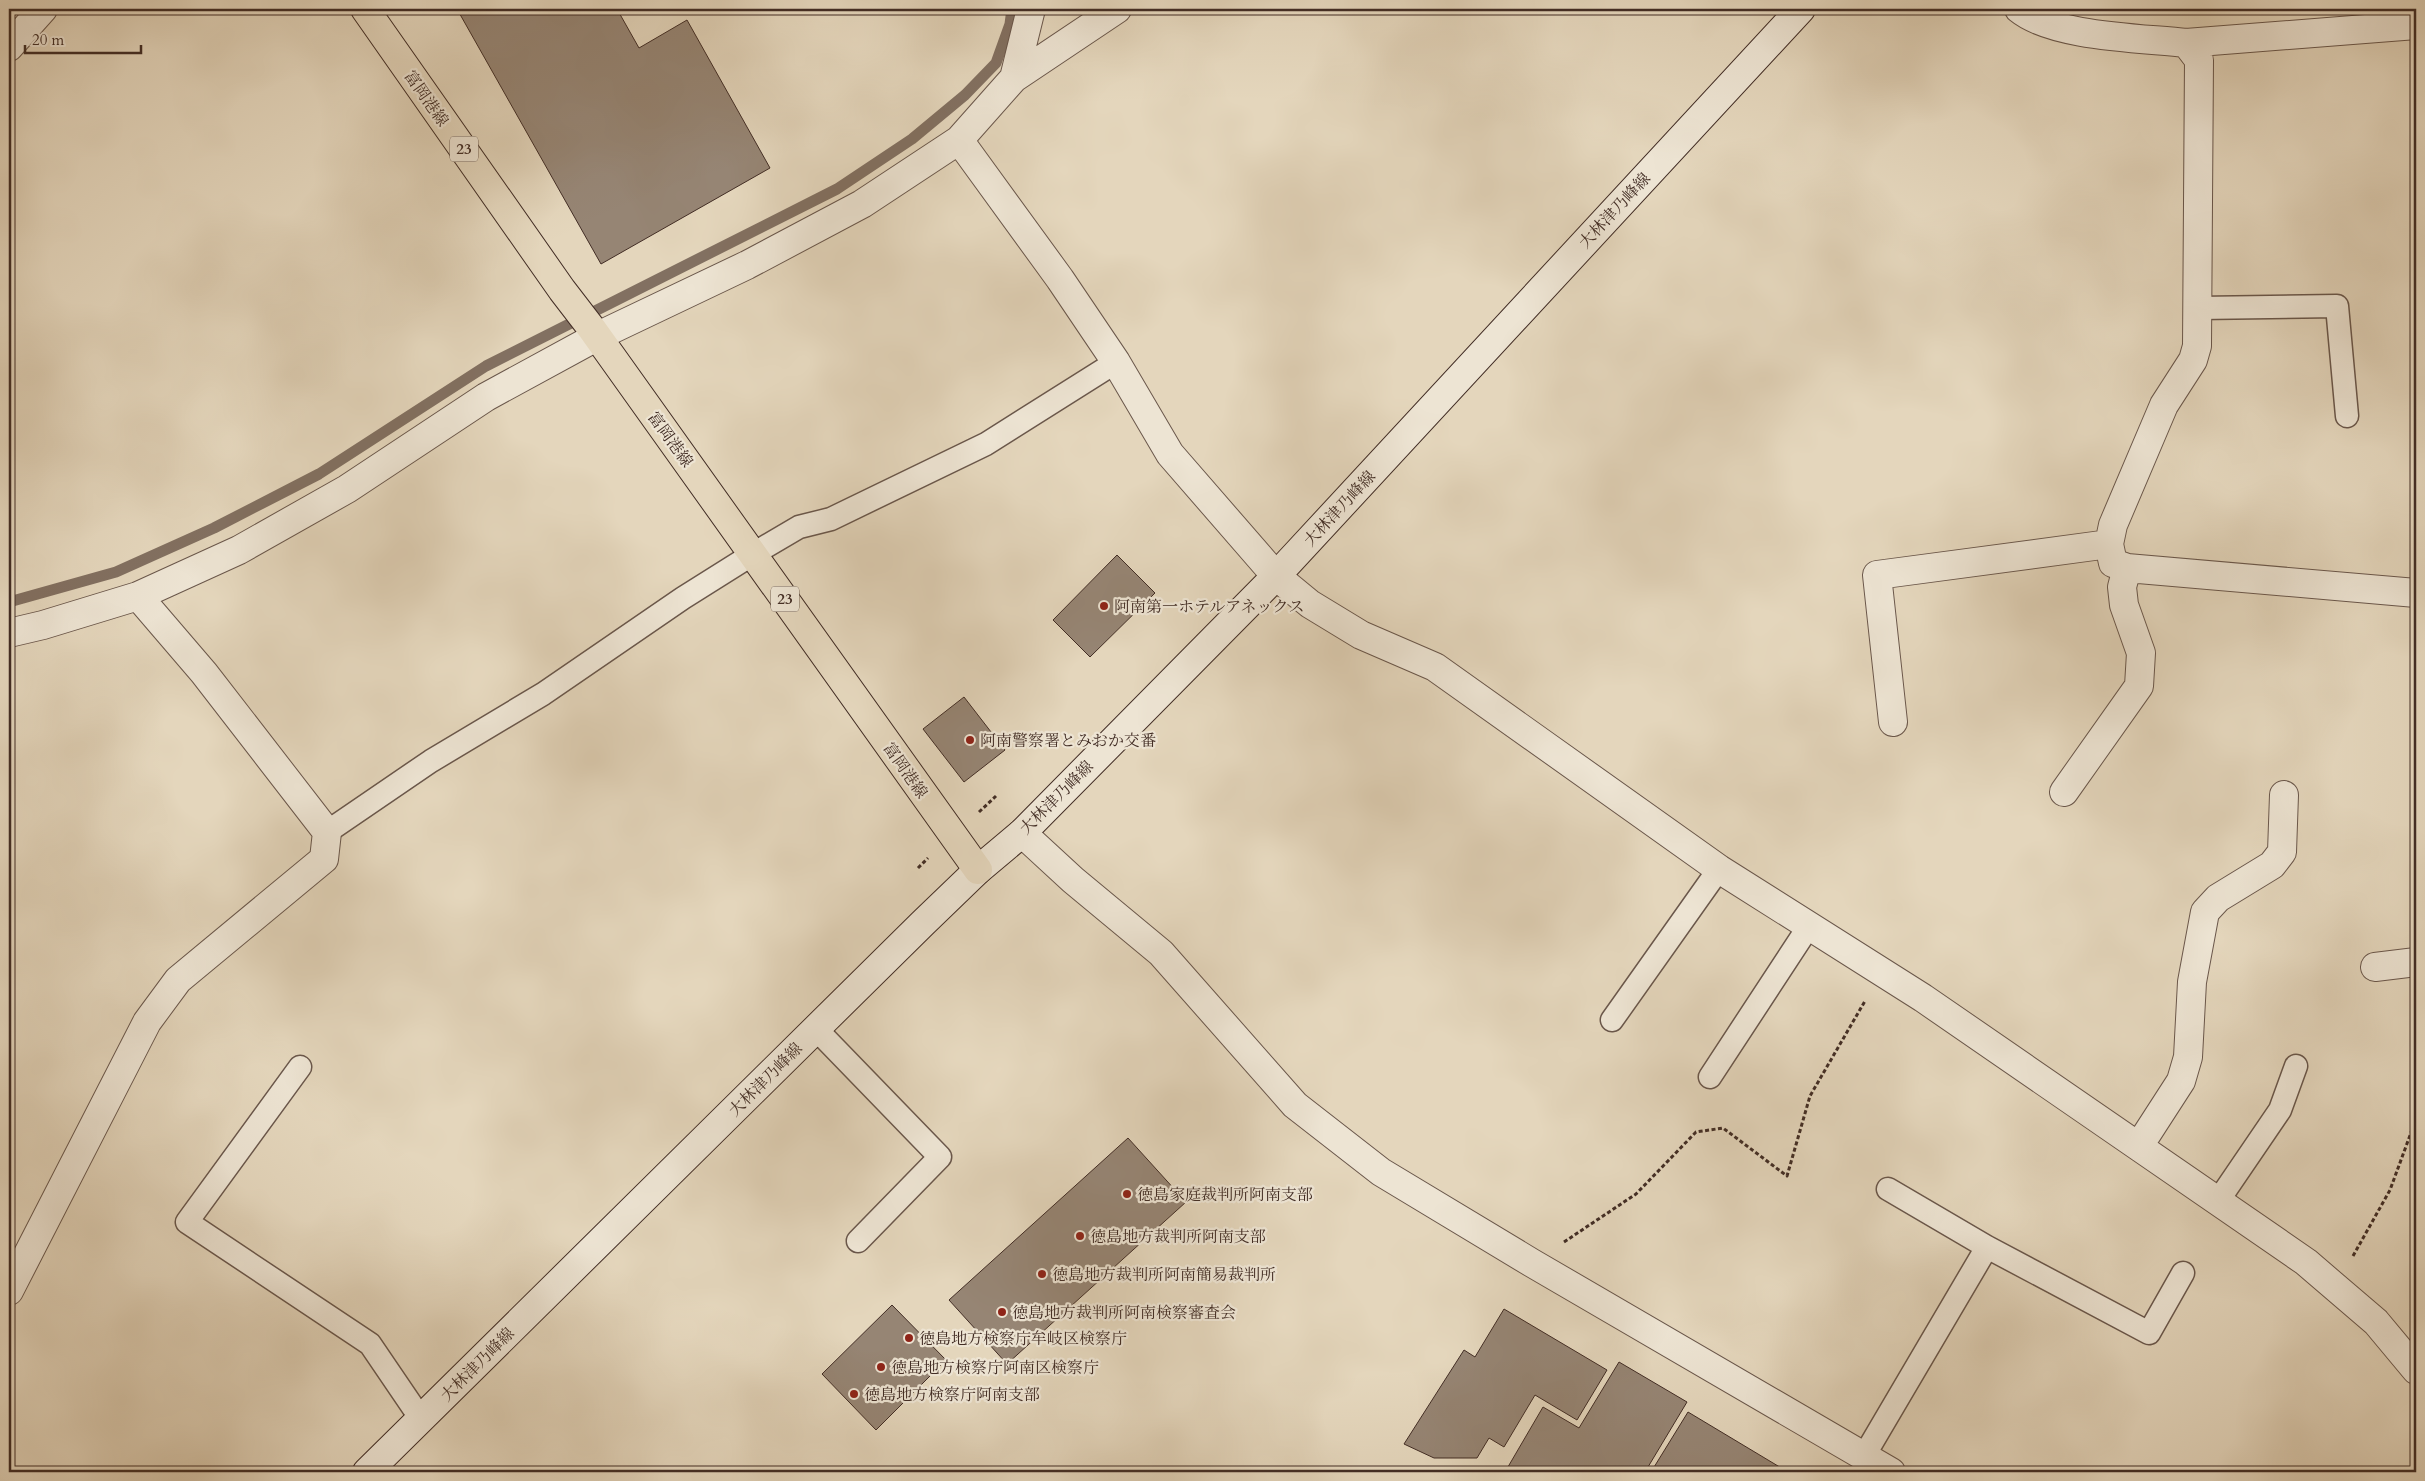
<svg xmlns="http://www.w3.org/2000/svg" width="2425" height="1481" viewBox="0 0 2425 1481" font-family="Cardo,'Noto Serif JP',serif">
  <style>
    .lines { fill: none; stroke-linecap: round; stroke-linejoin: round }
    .stream { stroke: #827061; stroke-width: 11 }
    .building { fill: #968574; stroke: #422d25 }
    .lane-casing { stroke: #6a574b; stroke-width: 25 }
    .street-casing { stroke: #6a574b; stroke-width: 30 }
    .secondary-casing { stroke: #422d25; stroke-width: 30 }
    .primary-casing { stroke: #422d25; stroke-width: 30 }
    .path { stroke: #422d25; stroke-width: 3; stroke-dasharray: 4 2.5; stroke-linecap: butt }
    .lane { stroke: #ede4d3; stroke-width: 22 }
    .street { stroke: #ede4d3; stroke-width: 28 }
    .secondary { stroke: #ede4d3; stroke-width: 28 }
    .primary { stroke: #e4d6bc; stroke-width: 28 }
    .poi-dot { fill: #8f2418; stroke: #ede4d3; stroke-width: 2 }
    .labels { text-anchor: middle; stroke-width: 4.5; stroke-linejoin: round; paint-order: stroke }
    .shield { fill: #ede4d3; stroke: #756459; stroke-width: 1 }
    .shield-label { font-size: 15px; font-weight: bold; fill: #422d25 }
    .street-label { font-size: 16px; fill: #422d25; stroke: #ede4d3 }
    .poi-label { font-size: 16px; fill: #422d25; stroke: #ede4d3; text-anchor: start }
  </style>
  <rect width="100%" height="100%" fill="#e4d6bc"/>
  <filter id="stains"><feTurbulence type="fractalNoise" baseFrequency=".004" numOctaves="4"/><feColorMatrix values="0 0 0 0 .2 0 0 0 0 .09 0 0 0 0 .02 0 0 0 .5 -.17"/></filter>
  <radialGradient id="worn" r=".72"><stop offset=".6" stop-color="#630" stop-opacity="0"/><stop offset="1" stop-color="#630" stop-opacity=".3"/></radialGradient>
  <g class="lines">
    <path class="stream" d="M9 602 116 572 214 528 319 474 486 366 837 189 912 139 965 95 996 63 1010 24 1012 9"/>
  </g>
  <path class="building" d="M457 9H617L639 48 687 20 770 168 601 264Z
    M1117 555 1155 593 1090 657 1053 620Z
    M964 697 1005 750 964 782 923 729Z
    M1128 1138 1186 1202 1007 1364 949 1300Z
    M892 1305 946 1360 876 1430 822 1374Z
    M1504 1309 1607 1370 1577 1420 1535 1395 1504 1447 1489 1438 1477 1458H1434L1404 1444 1464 1350 1475 1357Z
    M1619 1362 1687 1402 1645 1472H1505L1543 1407 1579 1428Z
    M1688 1412 1788 1472H1651Z"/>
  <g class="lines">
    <g class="lane-casing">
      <path id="lane" d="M2199 308 2337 306 2347 416
        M327 832 431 761 543 694 683 598 753 554 799 527 831 519 986 444 1116 362
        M1612 1020 1719 869
        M816 1029 940 1157 858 1241
        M300 1067 187 1222 370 1344 421 1419
        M1710 1077 1809 926
        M1888 1189 1987 1247 2149 1333 2183 1273
        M2218 1201 2280 1110 2296 1066
        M1864 1456 1987 1247"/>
    </g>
    <g class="street-casing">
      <path id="street" d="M2019 9C2053 37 2142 38 2186 43L2199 60 2197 346 2193 360 2164 405 2113 525 2109 544 2113 563 2127 568 2416 593
        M2186 43 2416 25
        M9 47 43 9
        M1014 78 1117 9
        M959 140 1060 279 1116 362 1170 454 1276 576 1310 604 1361 635 1435 667 1719 869 1923 998 2306 1262 2376 1322 2416 1370
        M9 633 43 625 138 596 239 550 347 489 486 397 598 336 747 265 862 204 959 140 1014 78 1031 9
        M1893 722 1877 575 2109 544
        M2064 792 2139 686 2141 653 2124 605 2122 587 2127 568
        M1022 833 1073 880 1161 953 1295 1105 1381 1172 1532 1263 1891 1472
        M2375 967 2416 962
        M2139 1146 2181 1081 2188 1057 2192 982 2205 912 2218 898 2272 865 2282 852 2284 795
        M9 1291 147 1022 178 980 324 859 327 832 204 673 138 596"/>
    </g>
    <g class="secondary-casing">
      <path id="secondary" d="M367 1472 923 923 978 870 1022 833 1276 576 1801 9"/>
    </g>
    <g class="primary-casing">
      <path id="primary" d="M365 9 562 290 592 329 978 870"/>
    </g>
    <path class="path" d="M979 812 996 796
      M918 868 928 858
      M1564 1242 1636 1194 1696 1132 1723 1128 1787 1176 1810 1096 1865 1001
      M2353 1256 2390 1190 2416 1119"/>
    <use href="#lane" class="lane"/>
    <use href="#street" class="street"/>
    <use href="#secondary" class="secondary"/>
    <use href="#primary" class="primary"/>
  </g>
  <g class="poi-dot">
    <circle cx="1104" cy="606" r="5"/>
    <circle cx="970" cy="740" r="5"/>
    <circle cx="1127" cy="1194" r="5"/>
    <circle cx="1080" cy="1236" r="5"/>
    <circle cx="1042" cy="1274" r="5"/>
    <circle cx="1002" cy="1312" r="5"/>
    <circle cx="909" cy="1338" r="5"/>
    <circle cx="881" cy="1367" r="5"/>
    <circle cx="854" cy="1394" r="5"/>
  </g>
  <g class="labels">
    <g class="shield">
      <rect x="450" y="136.5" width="28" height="25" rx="4"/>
      <rect x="771" y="586.5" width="28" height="25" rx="4"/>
    </g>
    <g class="shield-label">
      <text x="464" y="154">23</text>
      <text x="785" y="604">23</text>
    </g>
    <g class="street-label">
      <text transform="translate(427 98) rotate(55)" y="6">富岡港線</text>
      <text transform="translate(1614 210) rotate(-47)" y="6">大林津乃峰線</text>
      <text transform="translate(671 439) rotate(54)" y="6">富岡港線</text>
      <text transform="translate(1339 508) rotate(-47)" y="6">大林津乃峰線</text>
      <text transform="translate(906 770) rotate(55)" y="6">富岡港線</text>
      <text transform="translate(1056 797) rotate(-45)" y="6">大林津乃峰線</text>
      <text transform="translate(765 1079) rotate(-45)" y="6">大林津乃峰線</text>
      <text transform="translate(477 1364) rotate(-45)" y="6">大林津乃峰線</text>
    </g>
    <g class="poi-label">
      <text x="1114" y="612">阿南第一ホテルアネックス</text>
      <text x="980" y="746">阿南警察署とみおか交番</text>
      <text x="1137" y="1200">徳島家庭裁判所阿南支部</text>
      <text x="1090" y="1242">徳島地方裁判所阿南支部</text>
      <text x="1052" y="1280">徳島地方裁判所阿南簡易裁判所</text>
      <text x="1012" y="1318">徳島地方裁判所阿南検察審査会</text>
      <text x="919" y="1344">徳島地方検察庁牟岐区検察庁</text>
      <text x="891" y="1373">徳島地方検察庁阿南区検察庁</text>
      <text x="864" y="1400">徳島地方検察庁阿南支部</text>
    </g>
  </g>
  <rect width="2425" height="1481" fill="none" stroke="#e4d6bc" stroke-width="30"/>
  <rect x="10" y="10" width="2405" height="1461" fill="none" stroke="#422d25" stroke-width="2.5"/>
  <rect x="15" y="15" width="2395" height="1451" fill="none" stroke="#422d25"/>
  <path d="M25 45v8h116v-8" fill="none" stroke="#422d25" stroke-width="2.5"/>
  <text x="32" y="45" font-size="15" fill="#422d25" stroke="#ede4d3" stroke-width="4" paint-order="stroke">20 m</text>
  <rect width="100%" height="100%" filter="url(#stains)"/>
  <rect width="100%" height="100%" fill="url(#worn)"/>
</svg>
